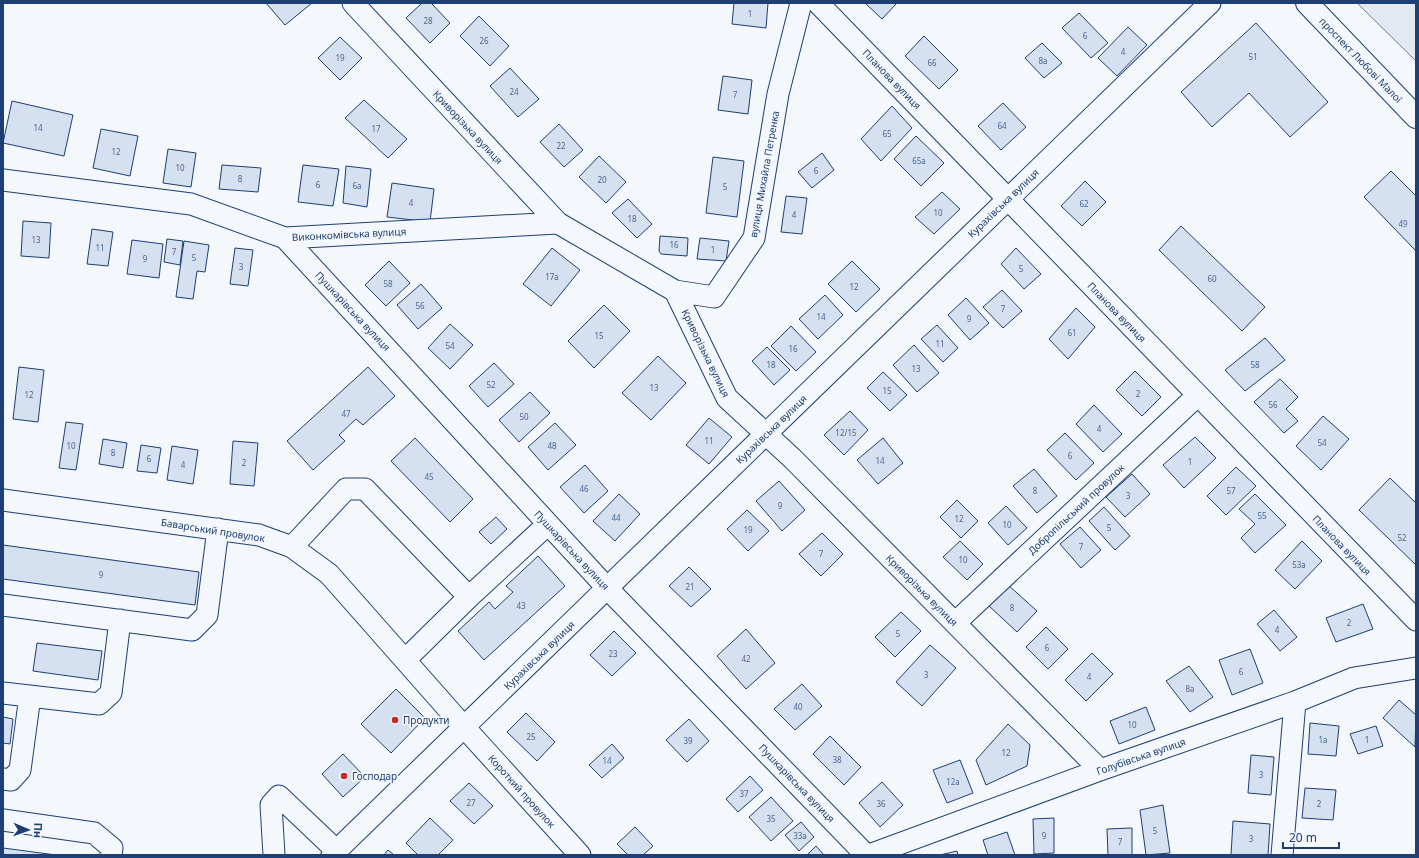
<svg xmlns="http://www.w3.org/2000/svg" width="1419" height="858" viewBox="0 0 1419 858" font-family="'Noto Sans',sans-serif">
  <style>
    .green { fill: #e3e9f0; stroke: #687fa3 }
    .building { fill: #d5e0f0; stroke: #1d3f73 }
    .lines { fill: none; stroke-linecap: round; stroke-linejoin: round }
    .minor-casing { stroke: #1d3f73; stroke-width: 23 }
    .major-casing { stroke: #1d3f73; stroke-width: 24 }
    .minor { stroke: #f4f7fb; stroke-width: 21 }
    .major { stroke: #f4f7fb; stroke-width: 22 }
    .poi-dot { fill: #c62828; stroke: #f4f7fb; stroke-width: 1.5 }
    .labels { text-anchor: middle; stroke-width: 3; stroke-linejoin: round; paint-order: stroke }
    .number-label { font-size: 8px; fill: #4b6792 }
    .street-label { font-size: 10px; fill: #1d3f73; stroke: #f4f7fb }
    .poi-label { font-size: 10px; fill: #1d3f73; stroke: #f4f7fb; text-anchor: start }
  </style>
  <rect width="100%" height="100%" fill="#f4f7fb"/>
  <path class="green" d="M1357 3H1416V61Z"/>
  <path class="building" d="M266 3H312L285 25Z
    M422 3H431L450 23 430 43 406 18Z
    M734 3H768L766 28 732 24Z
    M865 3H897L882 19Z
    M1079 13 1108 43 1091 58 1062 28Z
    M479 16 509 46 490 66 460 36Z
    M1256 23 1328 102 1290 137 1249 93 1212 127 1181 92Z
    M1128 27 1147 45 1117 76 1098 58Z
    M924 36 958 70 939 89 905 56Z
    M340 37 362 58 340 80 318 58Z
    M1042 43 1062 63 1044 78 1025 58Z
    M510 68 539 99 518 117 490 86Z
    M723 76 752 80 748 114 718 110Z
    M364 100 407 139 388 158 345 118Z
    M12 101 73 115 64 156 3 143Z
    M1003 103 1026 127 1001 150 978 126Z
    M892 106 912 128 881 161 861 139Z
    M559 124 583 150 564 167 540 142Z
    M101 129 138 136 130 176 93 168Z
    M916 136 944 163 921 186 894 159Z
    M168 149 196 153 191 187 163 183Z
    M822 153 834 170 812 188 798 172Z
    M599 156 626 182 606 203 579 177Z
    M713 157 744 161 737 217 706 213Z
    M222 165 261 168 258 192 219 189Z
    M303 165 339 169 333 206 298 202Z
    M346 166 371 169 367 207 343 203Z
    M1391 171 1416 196V251L1364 197Z
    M1085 181 1106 202 1082 226 1061 206Z
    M392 183 434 189 430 222 387 217Z
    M942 192 960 209 934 234 915 217Z
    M786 196 807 198 802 234 781 232Z
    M628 199 652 224 637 238 612 213Z
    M23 221 51 223 49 258 21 256Z
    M1181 226 1265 307 1242 331 1159 250Z
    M92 229 113 232 108 266 87 264Z
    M660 236 688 238 687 256 661 254 659 251Z
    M700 238 729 241 726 261 697 259Z
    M167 239 183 241 180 265 164 262Z
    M132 240 163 244 159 278 127 274Z
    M184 241 209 245 205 272 197 271 193 299 176 297Z
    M235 248 253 250 248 286 230 284Z
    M552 248 580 270 551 306 523 284Z
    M1016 248 1041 274 1024 289 1001 264Z
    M389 261 410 283 386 306 365 285Z
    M852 261 880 289 856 312 828 284Z
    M421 284 442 308 418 329 397 305Z
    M1002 290 1022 311 1003 328 983 307Z
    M825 295 843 315 818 339 799 319Z
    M966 298 989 323 970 340 948 315Z
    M604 305 630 331 594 368 568 341Z
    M1076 308 1095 327 1068 359 1049 339Z
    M450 324 473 345 450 369 428 348Z
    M937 325 958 348 943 362 921 339Z
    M791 326 816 352 796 371 771 346Z
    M1265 338 1285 360 1245 391 1225 370Z
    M914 345 939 373 917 392 893 365Z
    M767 347 790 370 774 385 752 361Z
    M658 356 686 383 651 420 622 393Z
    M494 363 514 384 488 407 469 386Z
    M19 367 44 370 38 422 13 419Z
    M368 367 395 396 363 425 356 419 339 435 345 441 313 470 287 441Z
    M1135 371 1161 397 1142 416 1116 390Z
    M883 372 907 395 890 411 867 388Z
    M1280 379 1298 397 1286 409 1298 421 1284 433 1254 402Z
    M530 392 550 413 519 442 499 420Z
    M1094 405 1122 434 1103 452 1076 424Z
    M850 411 868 430 844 455 824 435Z
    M1323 416 1349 439 1321 470 1296 446Z
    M709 418 732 437 709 464 686 445Z
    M66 422 83 424 76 470 59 468Z
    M555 423 576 445 548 470 528 447Z
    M1065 433 1094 463 1076 480 1047 450Z
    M1195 437 1216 458 1184 488 1163 465Z
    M415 438 473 499 450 522 391 461Z
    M883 438 903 463 878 484 857 460Z
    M103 439 127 443 123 468 99 464Z
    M233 441 258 443 254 486 230 484Z
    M141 445 161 448 157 473 137 471Z
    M172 446 198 450 193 484 167 480Z
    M585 465 608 491 584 513 560 487Z
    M1236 467 1256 486 1226 515 1207 496Z
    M1034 469 1057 496 1037 513 1013 486Z
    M1132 474 1150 494 1125 517 1106 497Z
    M1390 478 1416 503V565L1359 510Z
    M779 481 805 510 782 531 756 501Z
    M619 494 640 514 615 541 593 521Z
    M1255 494 1286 525 1255 553 1241 538 1255 524 1239 509Z
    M957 500 978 521 961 538 940 517Z
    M1006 506 1027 528 1008 545 988 523Z
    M1104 507 1130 536 1115 550 1089 521Z
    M747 510 769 531 748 551 727 529Z
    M496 517 507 529 491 544 479 532Z
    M1080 527 1101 550 1081 568 1060 544Z
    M822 533 843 554 821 576 799 554Z
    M960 541 983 564 967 580 943 557Z
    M1302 541 1322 561 1295 589 1275 570Z
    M3 545 199 572 195 605 3 579Z
    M538 556 565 586 484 660 458 631 489 602 495 609 513 592 506 586Z
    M689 567 711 589 691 607 669 586Z
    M1007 584 1037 611 1017 632 988 605Z
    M1363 604 1373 629 1336 642 1326 618Z
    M1274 610 1297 637 1280 651 1257 624Z
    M901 612 921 631 895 657 875 637Z
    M1046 627 1068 649 1048 669 1026 647Z
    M746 629 775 663 746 689 717 656Z
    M614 631 636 653 612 676 590 655Z
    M37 643 102 651 98 680 33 671Z
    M930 645 956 668 922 706 896 682Z
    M1250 649 1263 683 1232 695 1219 660Z
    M1092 653 1113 674 1086 701 1065 680Z
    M1189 666 1213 697 1190 712 1166 681Z
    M802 684 822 706 795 730 774 709Z
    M396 689 425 718 391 753 361 724Z
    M1399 700 1416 715 1415 747 1383 718Z
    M1146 707 1155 730 1119 744 1110 721Z
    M526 713 555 742 537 761 507 732Z
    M3 717 13 719 10 744 3 743Z
    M689 719 709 741 687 762 666 740Z
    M1310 723 1339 726 1336 756 1308 754Z
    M1008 724 1030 745 1027 766 986 785 976 760Z
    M1376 726 1383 746 1358 754 1350 734Z
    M830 736 861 767 844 785 813 754Z
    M612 744 624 758 602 778 589 765Z
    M343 754 365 777 343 797 322 774Z
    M1251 755 1274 757 1271 795 1248 793Z
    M960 760 973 793 947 803 933 770Z
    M750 776 763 790 738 812 726 799Z
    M882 782 903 805 880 827 859 803Z
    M469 783 493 806 474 824 450 801Z
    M1305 788 1336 790 1333 820 1302 818Z
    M771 797 793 821 771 841 749 817Z
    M1163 805 1170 853 1146 855 1140 810Z
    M430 818 453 840 438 855H418L406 843Z
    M1054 818V853L1034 854 1033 819Z
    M1233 821 1270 824 1268 855H1231Z
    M801 822 814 837 799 851 785 835Z
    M635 827 653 846 643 855H628L617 844Z
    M1132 828V855H1108L1107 829Z
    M1007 832 1015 855H988L983 840Z
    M816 846 824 855H807Z
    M3 848 56 855H3Z
    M388 850 394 855H384Z
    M957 851 958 855H940Z"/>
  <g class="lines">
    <g class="minor-casing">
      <path id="minor" d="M353 3 558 223 675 291 727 398 793 459 1100 770
        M818 3 1416 620
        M3 180 191 204 285 238 558 223
        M285 238 608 589 866 855
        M675 291 714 297 754 238 778 94 801 3
        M3 500 259 535 292 547 329 574 464 727 580 855
        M292 547 346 489H365L469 597 405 660
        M469 597 548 524
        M3 605 192 630 207 615 218 529
        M955 623 1198 395
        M3 693 99 704 111 693 120 620
        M3 779 11 780 20 770 30 696
        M3 820 94 833 112 848 111 855
        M274 855 271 805 279 796 337 851
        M332 855 1210 3
        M869 855 1100 770 1295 702 1354 678 1416 668
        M1282 855 1295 702"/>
    </g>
    <g class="major-casing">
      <path id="major" d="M1307 3 1416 117"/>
    </g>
    <use href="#minor" class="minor"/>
    <use href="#major" class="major"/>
  </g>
  <g class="poi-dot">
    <circle cx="395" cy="720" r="4"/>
    <circle cx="344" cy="776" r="4"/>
  </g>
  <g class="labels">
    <g class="number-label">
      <text x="750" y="17">1</text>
      <text x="428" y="24">28</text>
      <text x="1085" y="39">6</text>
      <text x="484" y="44">26</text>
      <text x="1123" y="55">4</text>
      <text x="1253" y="60">51</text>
      <text x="340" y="61">19</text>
      <text x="1043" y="64">8а</text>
      <text x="932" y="66">66</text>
      <text x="514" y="95">24</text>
      <text x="735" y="98">7</text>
      <text x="1002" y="129">64</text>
      <text x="38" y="131">14</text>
      <text x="376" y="132">17</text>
      <text x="887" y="137">65</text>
      <text x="561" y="149">22</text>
      <text x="116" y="155">12</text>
      <text x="919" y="164">65а</text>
      <text x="180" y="171">10</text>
      <text x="816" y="174">6</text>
      <text x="240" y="182">8</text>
      <text x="602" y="183">20</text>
      <text x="318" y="188">6</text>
      <text x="357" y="189">6а</text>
      <text x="725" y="190">5</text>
      <text x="411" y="206">4</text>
      <text x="1084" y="207">62</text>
      <text x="938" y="216">10</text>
      <text x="794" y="218">4</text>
      <text x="632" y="222">18</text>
      <text x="1403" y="227">49</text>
      <text x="36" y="243">13</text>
      <text x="674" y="248">16</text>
      <text x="100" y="251">11</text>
      <text x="713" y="253">1</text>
      <text x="174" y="255">7</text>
      <text x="194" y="261">5</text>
      <text x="145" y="262">9</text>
      <text x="241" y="270">3</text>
      <text x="1021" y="272">5</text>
      <text x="552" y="280">17а</text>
      <text x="1212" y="282">60</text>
      <text x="388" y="287">58</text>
      <text x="854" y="290">12</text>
      <text x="420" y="309">56</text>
      <text x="1003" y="312">7</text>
      <text x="821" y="320">14</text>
      <text x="969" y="322">9</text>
      <text x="1072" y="336">61</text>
      <text x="599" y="339">15</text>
      <text x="940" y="347">11</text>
      <text x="450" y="349">54</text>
      <text x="793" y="352">16</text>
      <text x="771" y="368">18</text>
      <text x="1255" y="368">58</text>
      <text x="916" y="372">13</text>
      <text x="491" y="388">52</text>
      <text x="654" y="391">13</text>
      <text x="887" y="394">15</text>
      <text x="1138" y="397">2</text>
      <text x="29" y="398">12</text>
      <text x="1273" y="408">56</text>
      <text x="346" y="417">47</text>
      <text x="524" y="420">50</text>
      <text x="1099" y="432">4</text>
      <text x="846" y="436">12/15</text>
      <text x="709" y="444">11</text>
      <text x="1322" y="446">54</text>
      <text x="71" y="449">10</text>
      <text x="552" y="449">48</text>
      <text x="113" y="456">8</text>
      <text x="1070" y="459">6</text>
      <text x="149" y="462">6</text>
      <text x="880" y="464">14</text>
      <text x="1190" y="465">1</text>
      <text x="244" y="466">2</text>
      <text x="183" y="468">4</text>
      <text x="429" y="480">45</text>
      <text x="584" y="492">46</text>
      <text x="1035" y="494">8</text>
      <text x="1231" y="494">57</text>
      <text x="1128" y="499">3</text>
      <text x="780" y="509">9</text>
      <text x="1262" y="519">55</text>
      <text x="616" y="521">44</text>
      <text x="959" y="522">12</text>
      <text x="1007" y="528">10</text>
      <text x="1109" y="531">5</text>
      <text x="748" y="533">19</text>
      <text x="1402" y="541">52</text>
      <text x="1081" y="550">7</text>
      <text x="821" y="557">7</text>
      <text x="963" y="563">10</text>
      <text x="1299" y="568">53а</text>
      <text x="101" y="578">9</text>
      <text x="690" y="590">21</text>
      <text x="521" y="609">43</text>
      <text x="1012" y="611">8</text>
      <text x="1349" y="626">2</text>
      <text x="1277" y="633">4</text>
      <text x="898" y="637">5</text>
      <text x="1047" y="651">6</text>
      <text x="613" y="657">23</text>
      <text x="746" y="662">42</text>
      <text x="1241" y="675">6</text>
      <text x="926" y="678">3</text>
      <text x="1089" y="680">4</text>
      <text x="1190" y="692">8а</text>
      <text x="798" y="710">40</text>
      <text x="1132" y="728">10</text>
      <text x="531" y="740">25</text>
      <text x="1323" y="743">1а</text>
      <text x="1367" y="743">1</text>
      <text x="688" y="744">39</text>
      <text x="1006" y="756">12</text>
      <text x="837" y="763">38</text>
      <text x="607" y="764">14</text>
      <text x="1261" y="778">3</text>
      <text x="953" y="785">12а</text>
      <text x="744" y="797">37</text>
      <text x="471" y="806">27</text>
      <text x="881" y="807">36</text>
      <text x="1319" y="807">2</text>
      <text x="771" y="822">35</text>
      <text x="1155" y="834">5</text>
      <text x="800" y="839">33а</text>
      <text x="1044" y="839">9</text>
      <text x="1251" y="842">3</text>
      <text x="1120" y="845">7</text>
    </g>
    <g class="street-label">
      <text transform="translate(1361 60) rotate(46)" y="4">проспект Любові Малої</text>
      <text transform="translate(892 79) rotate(46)" y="4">Планова вулиця</text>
      <text transform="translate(468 127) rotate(47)" y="4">Криворізька вулиця</text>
      <text transform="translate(764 174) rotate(-80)" y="4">вулиця Михайла Петренка</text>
      <text transform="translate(1003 203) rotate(-44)" y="4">Курахівська вулиця</text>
      <text transform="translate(349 234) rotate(-3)" y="4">Виконкомівська вулиця</text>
      <text transform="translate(353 311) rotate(47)" y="4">Пушкарівська вулиця</text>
      <text transform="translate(1117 312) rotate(46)" y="4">Планова вулиця</text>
      <text transform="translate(706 353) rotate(64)" y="4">Криворізька вулиця</text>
      <text transform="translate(771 429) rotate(-44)" y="4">Курахівська вулиця</text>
      <text transform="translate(1076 509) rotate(-43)" y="4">Добропільський провулок</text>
      <text transform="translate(213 530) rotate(9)" y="4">Баварський провулок</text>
      <text transform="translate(1342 545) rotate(46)" y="4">Планова вулиця</text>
      <text transform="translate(572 550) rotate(47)" y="4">Пушкарівська вулиця</text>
      <text transform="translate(922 590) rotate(45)" y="4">Криворізька вулиця</text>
      <text transform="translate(539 655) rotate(-44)" y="4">Курахівська вулиця</text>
      <text transform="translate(1141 756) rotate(-19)" y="4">Голубівська вулиця</text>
      <text transform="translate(797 783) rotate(46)" y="4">Пушкарівська вулиця</text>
      <text transform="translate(522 791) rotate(48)" y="4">Короткий провулок</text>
    </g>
    <g class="poi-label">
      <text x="403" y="724">Продукти</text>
      <text x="352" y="780">Господар</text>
    </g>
  </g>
  <rect width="1419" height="858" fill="none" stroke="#1d3f73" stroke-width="8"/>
  <g transform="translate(28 830) rotate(92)" stroke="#f4f7fb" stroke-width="3" paint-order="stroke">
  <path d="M0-3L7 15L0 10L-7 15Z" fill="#1d3f73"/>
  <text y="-6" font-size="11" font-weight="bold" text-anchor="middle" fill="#1d3f73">Пн</text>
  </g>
  <path d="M1283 842v6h56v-6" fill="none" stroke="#1d3f73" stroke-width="2"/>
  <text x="1289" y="842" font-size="12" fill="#1d3f73" stroke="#f4f7fb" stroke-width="3" paint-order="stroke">20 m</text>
</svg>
